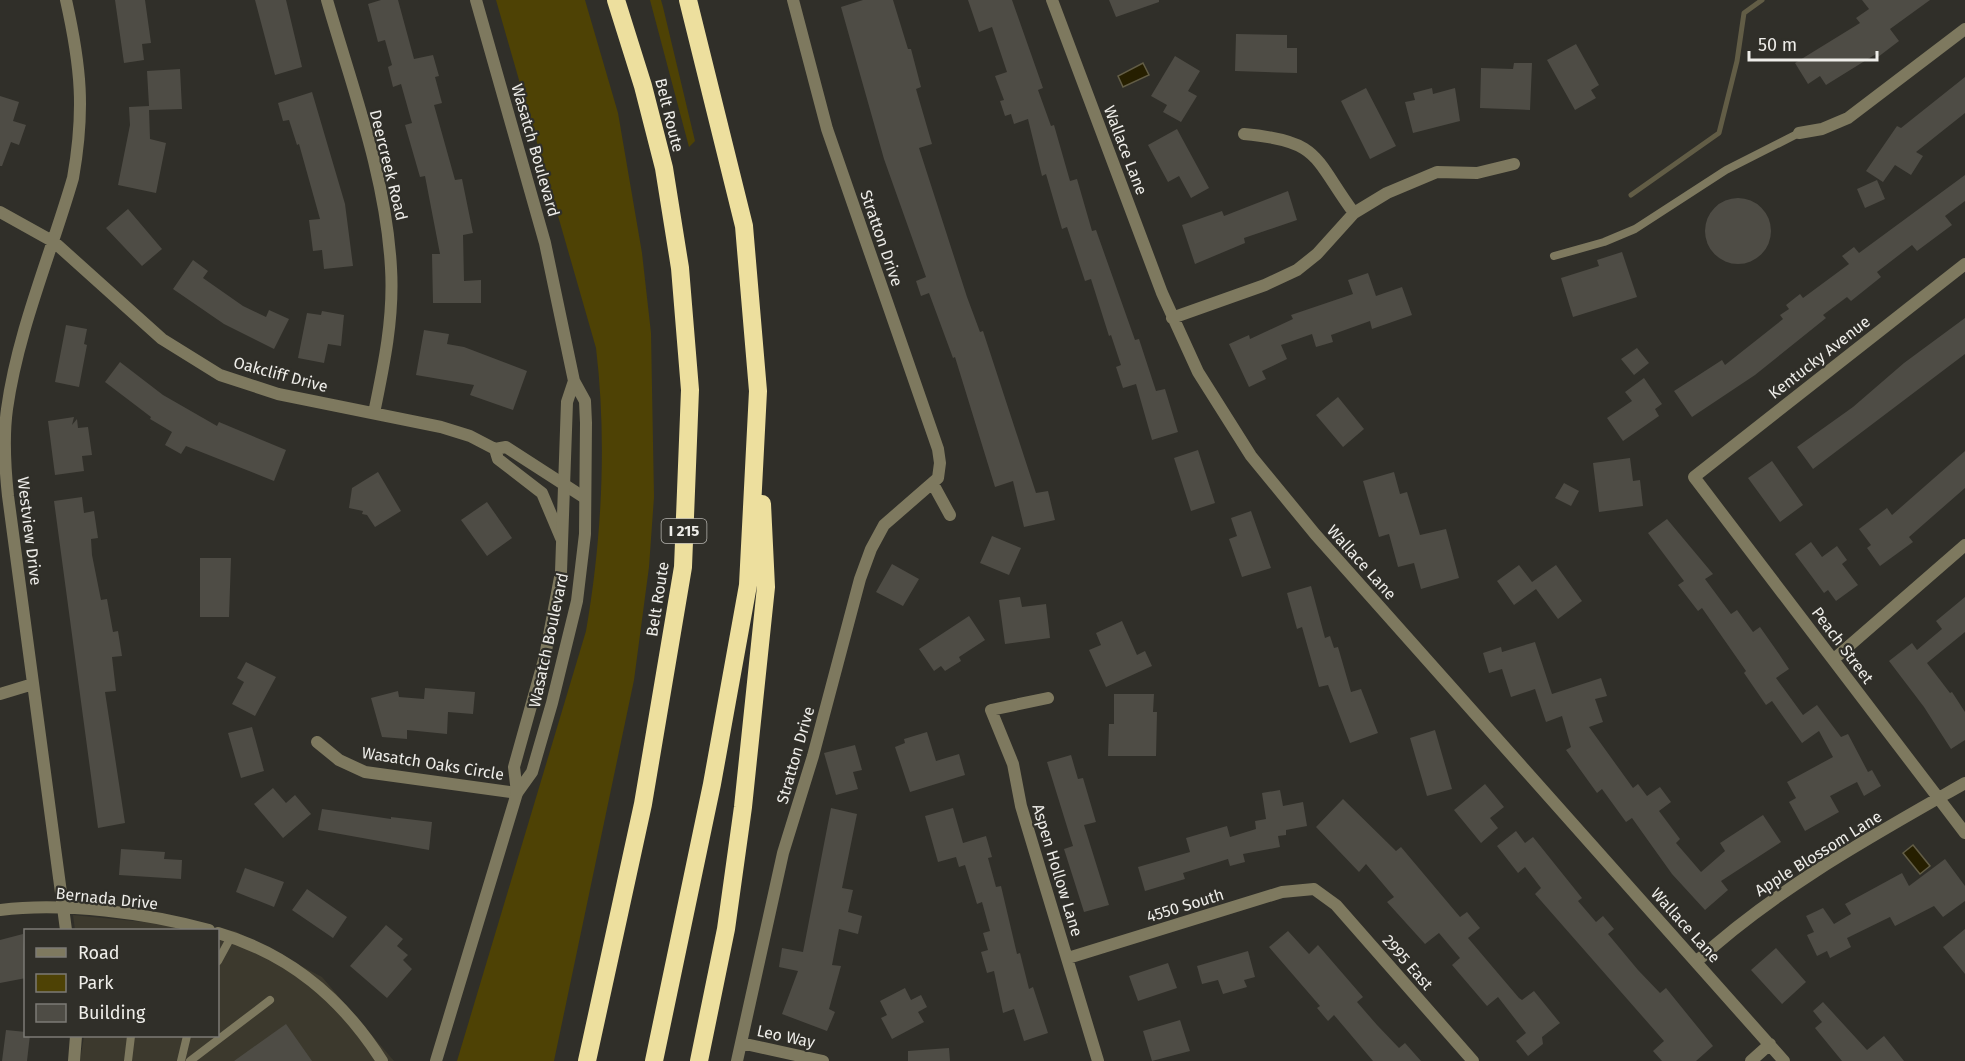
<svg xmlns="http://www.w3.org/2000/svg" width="1965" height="1061" viewBox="0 0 1965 1061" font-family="'Fira Sans',sans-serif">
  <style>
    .built { fill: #3c392d }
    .green { fill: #4e4205 }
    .water { fill: #261f00; stroke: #625d46; stroke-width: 1.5 }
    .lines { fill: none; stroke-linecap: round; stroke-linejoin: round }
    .stream { stroke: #625d46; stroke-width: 5 }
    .building { fill: #4e4c45 }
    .service { stroke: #7e795f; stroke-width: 8 }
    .minor { stroke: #7e795f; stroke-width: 12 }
    .tertiary { stroke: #7e795f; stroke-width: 12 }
    .motorway { stroke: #eddf9e; stroke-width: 18 }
    .labels { text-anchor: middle; stroke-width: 4.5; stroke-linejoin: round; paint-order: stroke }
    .shield { fill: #302f29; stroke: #b5b4af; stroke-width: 1.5 }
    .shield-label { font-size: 15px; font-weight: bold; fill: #eeede9 }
    .street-label { font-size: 16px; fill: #eeede9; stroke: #302f29 }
  </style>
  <rect width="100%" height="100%" fill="#302f29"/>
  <path class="built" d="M73 915 235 931 322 977 394 1061H80L84 1036H218V930H75Z"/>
  <path class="green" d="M496 0H585L618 113 642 253 651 333 654 497 649 567 634 680 554 1061H457L586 631C602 539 607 440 596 348Z
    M650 0H661L663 7 695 141 689 147Z"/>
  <path class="water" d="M1143 63 1149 75 1123 87 1118 76Z
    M1913 845 1930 866 1920 874 1903 853Z"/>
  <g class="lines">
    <path class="stream" d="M1631 195 1719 133 1737 61 1744 13 1762 0"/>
  </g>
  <path class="building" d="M115 0H145L151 43 142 44 144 60 124 63Z
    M255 0H286L302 67 275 75Z
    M381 0H398L414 59 433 55 439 76 435 77 442 103 434 105 455 180 462 179 473 233 463 235 464 281 481 280V303H433L432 254H440L425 176 420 177 405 125 412 123 401 84 393 87 388 67 392 65 385 40 378 42 368 4Z
    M863 0H893L908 49H911L921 87 916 89 932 144 919 148 967 297 980 332 983 331 1036 493 1048 491 1055 520 1024 527 1013 481 995 487 955 357 953 358 929 293 921 296 916 281 926 277 884 159 841 7Z
    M968 0H1012L1043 88 1038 90 1051 126 1054 125 1070 181 1077 179 1092 231 1096 230 1135 340 1139 339 1156 391 1165 389 1178 432 1152 440 1136 384 1123 388 1116 367 1121 365 1111 335 1109 336 1091 279 1085 281 1067 227 1062 229 1046 174 1042 176 1028 119 1014 124 1011 114 1005 116 1000 101 1004 100 995 76 1007 72 992 27 979 32Z
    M1109 0H1159V2L1116 17Z
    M1862 0H1930L1890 29 1899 41 1878 57 1876 54 1826 85 1820 76 1808 84 1795 63 1860 23 1856 18 1869 9Z
    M1236 34 1287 35V48H1297V73L1235 71Z
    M1576 44 1599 85 1591 90 1596 98 1575 110 1547 60Z
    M1175 56 1200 71 1188 91 1197 96 1181 122 1163 112 1167 105 1151 96Z
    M1514 63H1532L1530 110 1480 108 1481 68 1513 69Z
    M180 69 182 109 149 110 150 139 166 143 156 193 118 185 130 125 129 107 149 106 147 71Z
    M1965 77V113L1916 152 1923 156 1911 175 1895 165 1883 182 1866 171 1897 126 1901 128Z
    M1366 88 1396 146 1370 159 1341 101Z
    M1432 88 1433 94 1455 88 1460 121 1413 133 1405 102 1415 100 1413 93Z
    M312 92 345 204 353 266 324 269 322 250 313 251 309 220 320 219 299 144 297 145 289 120 283 121 278 103Z
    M0 96 19 102 13 121 26 125 19 145 11 142 2 166H0Z
    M1177 129 1209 188 1191 198 1179 176 1168 182 1148 145Z
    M1965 175V201L1945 216 1952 225 1917 251 1912 245 1877 272 1881 277 1851 301 1847 297 1823 315 1826 318 1755 375 1692 417 1674 391 1722 360 1725 365 1783 319 1780 315 1789 309 1786 305 1800 294 1803 298 1849 264 1842 256 1854 247 1859 253Z
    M1877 180 1885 199 1865 208 1857 189Z
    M1288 191 1297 220 1244 238 1245 243 1195 264 1182 225 1222 211 1224 216Z
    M1705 231a33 33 0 1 1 66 0a33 33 0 1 1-66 0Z
    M128 209 162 249 142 266 106 228Z
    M1622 252 1637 297 1573 317 1561 278 1599 266 1597 260Z
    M193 260 208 271 203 278 243 306 266 317 269 310 289 319 274 349 224 324 173 289Z
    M1368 273 1376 296 1402 287 1412 315 1372 329 1370 321 1331 335 1333 342 1316 347 1312 334 1281 345 1287 359 1262 371 1266 379 1249 387 1229 344 1249 335 1250 339 1293 319 1291 315 1353 294 1348 280Z
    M322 311 344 315 341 346 328 344 324 363 298 358 307 313 321 315Z
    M1965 318V354L1813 469 1797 447 1853 407 1904 363Z
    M66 325 87 329 84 344 87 345 79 387 55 382Z
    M424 330 449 334 447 344 464 347 527 371 513 410 470 395 474 385 416 375Z
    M1637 348 1649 363 1634 375 1621 359Z
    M120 362 163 395 217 426 219 422 286 450 274 481 186 446 181 454 165 445 172 432 150 419 151 417 105 382Z
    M1644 378 1662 404 1655 409 1659 416 1623 441 1607 418 1632 401 1625 392Z
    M1338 397 1364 429 1343 447 1316 415Z
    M74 417 72 425 77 419 78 428 88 427 92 455 82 456 84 471 55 475 48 421Z
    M1198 450 1215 503 1191 511 1174 458Z
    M1965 451V488L1909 537 1913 542 1880 566 1867 548 1871 545 1859 529 1887 508 1892 515Z
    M1630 458 1633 481 1640 480 1643 506 1599 512 1593 463Z
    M1772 461 1803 505 1780 522 1748 478Z
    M378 472 401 511 375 527 367 515 362 514 363 511 349 508 352 488Z
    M1394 472 1400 494 1407 492 1420 535 1446 529 1459 578 1421 589 1414 563 1398 567 1389 534 1379 537 1363 481Z
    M1564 483 1579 491 1571 506 1555 498Z
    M82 497 84 513 94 511 98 538 91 539 92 555 101 600 107 599 113 632 118 631 122 656 112 657 116 691 105 692 125 823 98 828 54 501Z
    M487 502 512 538 487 556 461 520Z
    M1251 511 1271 568 1242 577 1229 539 1237 536 1231 518Z
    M1667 519 1713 574 1705 579 1731 614 1737 610 1753 632 1760 627 1779 654 1789 669 1776 678 1803 715 1817 705 1841 737 1848 734 1868 772 1872 770 1881 786 1864 796 1857 782 1830 796 1839 812 1805 831 1789 802 1796 798 1787 782 1833 757 1819 731 1802 743 1772 701 1766 705 1744 673 1746 671 1702 608 1698 611 1678 585 1684 581 1648 533Z
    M992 536 1021 548 1009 575 980 563Z
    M1811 542 1822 557 1837 546 1847 560 1842 564 1858 585 1836 601 1828 590 1824 593 1795 554Z
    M200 558H231L229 617H200Z
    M892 564 919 579 903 606 876 592Z
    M1519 565 1532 582 1556 565 1582 601 1558 619 1536 589 1514 605 1497 581Z
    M1311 586 1325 638 1330 636 1334 648 1338 647 1351 692 1361 689 1378 733 1350 743 1328 685 1319 687 1302 627 1297 629 1287 593Z
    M1020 597 1022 607 1046 604 1050 638 1005 644 999 600Z
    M1965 597V632L1927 663 1950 693 1952 692 1965 712V740L1951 749 1924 707 1889 661 1912 643 1917 650 1942 629 1936 621Z
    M969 616 985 640 959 657 961 661 945 671 941 666 934 671 919 649Z
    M1122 621 1137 655 1145 651 1152 666 1106 687 1089 650 1101 645 1096 633Z
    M1535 642 1552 694 1601 678 1607 696 1595 699 1603 722 1589 727 1633 788 1638 784 1647 796 1660 787 1671 802 1659 811 1680 839 1676 843 1701 872 1725 851 1720 843 1763 815 1781 842 1721 881 1728 890 1705 910 1672 874 1632 818 1626 822 1602 789 1597 793 1566 750 1571 747 1562 716 1546 722 1535 689 1511 697 1502 669 1489 673 1483 653 1501 647 1502 652Z
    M246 662 276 677 255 716 232 704 244 682 237 678Z
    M425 688 475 692 473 714 448 712 447 734 407 730V739L382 737 371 698 398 691 399 697 424 699Z
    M1114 694H1154L1153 712H1157L1156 756H1108L1109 724H1114Z
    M252 727 264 771 241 778 228 733Z
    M1435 730 1452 789 1427 796 1410 738Z
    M927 732 936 761 959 754 965 775 910 792 895 747 905 743 904 739Z
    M855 745 862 770 853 772 858 789 836 795 824 753Z
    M1071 755 1078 779 1083 778 1096 822 1084 825 1109 905 1084 912 1064 849 1073 846 1047 762Z
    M1485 784 1504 807 1490 818 1498 828 1481 843 1454 810Z
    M273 788 286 803 295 795 311 814 283 838 254 804Z
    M1280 790 1283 806 1303 802 1307 826 1286 830V835L1278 836 1280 847 1243 854 1245 862 1230 866 1228 859 1183 873 1185 879 1145 891 1138 867 1190 852 1186 838 1227 826 1230 837 1256 829 1255 821 1266 819 1262 793Z
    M1343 799 1396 851 1401 847 1460 917 1467 912 1480 928 1468 938 1519 998 1522 1000 1534 991 1560 1023 1542 1037 1543 1044 1528 1056 1516 1041 1526 1033 1498 997 1487 1006 1452 965 1460 958 1439 933 1425 944 1387 902 1394 897 1366 864 1359 872 1316 827Z
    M831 808 857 814 842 888 853 890 848 912 862 916 858 934 839 929 832 965 841 966 829 1009 835 1012 827 1031 782 1014 798 971 779 967 782 948 803 952Z
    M953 808 963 843 986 836 992 857 988 858 996 887 1001 886 1017 954 1020 953 1029 989 1033 987 1048 1033 1024 1041 1014 1009 1003 1013 994 971 987 973 981 952 988 950 983 933 990 931 982 902 977 904 965 865 959 867 956 857 938 862 925 816Z
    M322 809 391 819V817L432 822 429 850 318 830Z
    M1516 831 1525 843 1533 837 1582 898 1578 901 1596 922 1603 916 1614 929 1608 934 1638 970 1660 993 1666 988 1713 1046 1696 1061H1662L1653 1051 1664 1041 1535 894 1541 888 1525 867 1518 873 1497 846Z
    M121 849 165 852 164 859 182 860 181 879 119 875Z
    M1945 859 1965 886V901L1943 917 1934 906 1895 926 1890 917 1847 938 1851 947 1830 958 1827 951 1817 956 1807 935 1814 932 1806 916 1823 908 1834 924 1851 914 1845 904 1902 873 1909 886Z
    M245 868 284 882 274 907 236 892Z
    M307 889 347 917 333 938 292 910Z
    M386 925 403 939 397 946 408 955 403 960 412 969 387 998 350 966Z
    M1965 929V974L1943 947Z
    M1288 931 1309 954 1318 945 1363 997 1357 1002 1377 1025 1399 1048 1405 1043 1421 1061H1373L1334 1015 1328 1021 1317 1008 1320 1006 1269 947Z
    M23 934 26 978 0 983V940Z
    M1776 948 1806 982 1782 1004 1751 970Z
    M1248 951 1255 977 1244 980 1247 987 1223 994 1218 980 1202 984 1197 966Z
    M1168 963 1177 988 1138 1001 1129 976Z
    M905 988 911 1000 921 995 927 1007 918 1012 924 1022 892 1039 881 1018 887 1015 880 1001Z
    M1823 1002 1867 1050 1884 1036 1904 1061H1842L1815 1028 1822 1022 1813 1011Z
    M1180 1020 1190 1051 1152 1061 1143 1031Z
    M286 1024 312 1061H234Z
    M6 1030 26 1032V1035H30L27 1061H2Z
    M949 1048 950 1061H908V1051Z"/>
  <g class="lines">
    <path class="service" d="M1554 256 1604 242 1635 229 1726 170 1799 133
      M218 961 231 937
      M128 1061 131 1036
      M181 1061 187 1036
      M190 1061 270 1000"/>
    <path class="minor" d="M327 0C352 87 386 176 391 268 394 317 384 365 374 413
      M1052 0 1162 293 1198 372 1251 456 1315 534 1784 1061
      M1799 133 1822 129 1848 118 1965 29
      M1244 134C1321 141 1313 157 1354 213
      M0 212 54 242 162 339 220 375 278 394 441 427 470 436 495 449 506 447 585 498
      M1965 264 1694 477 1965 833
      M1172 318 1265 285 1297 270 1317 254 1354 213 1387 193 1437 172 1477 173 1514 164
      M495 449 498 459 542 493 561 538
      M933 484 950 515
      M1834 659 1965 545
      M0 694 33 684
      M1048 698 991 710 1013 764 1021 806 1098 1061
      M317 742 339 760 365 772 517 793
      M0 910C64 902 147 913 209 930
      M66 930 8 496C5 468 3 438 7 409 18 330 51 254 73 178 85 110 81 67 66 0
      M218 933C290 954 342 998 382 1061
      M1068 958 1282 892 1314 889 1336 905 1473 1061
      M1696 962C1775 889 1872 836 1965 783
      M741 1043 823 1061
      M74 1061 76 1036
      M737 1061 783 853 813 756 860 579 871 549 884 525 938 478 940 463 938 449 827 129 793 0
      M1751 1061 1770 1044"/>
    <path class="tertiary" d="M517 793 514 767 545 656 561 572 567 402 574 381
      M436 1061 517 793 532 772 552 703 577 601 585 534 586 423 585 401 574 381 545 243 476 0"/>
    <path class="motorway" d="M587 1061 643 804 683 567 690 390 680 268 664 168 643 86 616 0
      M654 1061 712 784 748 585 758 391 744 226 688 0
      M699 1061 726 929 743 807 766 587 762 504"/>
  </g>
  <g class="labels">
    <rect class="shield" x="661.5" y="519" width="45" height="24" rx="4.5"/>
    <g class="shield-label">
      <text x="684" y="536">I 215</text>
    </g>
    <g class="street-label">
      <text transform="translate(670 115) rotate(76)" y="6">Belt Route</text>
      <text transform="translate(536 150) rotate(74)" y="6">Wasatch Boulevard</text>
      <text transform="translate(1126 150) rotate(69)" y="6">Wallace Lane</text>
      <text transform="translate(389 165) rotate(76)" y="6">Deercreek Road</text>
      <text transform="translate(882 238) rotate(71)" y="6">Stratton Drive</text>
      <text transform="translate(1819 357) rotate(-38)" y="6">Kentucky Avenue</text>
      <text transform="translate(281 374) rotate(15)" y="6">Oakcliff Drive</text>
      <text transform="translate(30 531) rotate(83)" y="6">Westview Drive</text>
      <text transform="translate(1362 562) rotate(48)" y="6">Wallace Lane</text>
      <text transform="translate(657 599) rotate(-81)" y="6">Belt Route</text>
      <text transform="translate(548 640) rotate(-78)" y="6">Wasatch Boulevard</text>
      <text transform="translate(1843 645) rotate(53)" y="6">Peach Street</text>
      <text transform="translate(795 755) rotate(-74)" y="6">Stratton Drive</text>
      <text transform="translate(433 763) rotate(9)" y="6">Wasatch Oaks Circle</text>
      <text transform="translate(1818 853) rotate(-32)" y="6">Apple Blossom Lane</text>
      <text transform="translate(1058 870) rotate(73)" y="6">Aspen Hollow Lane</text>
      <text transform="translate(107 898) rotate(6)" y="6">Bernada Drive</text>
      <text transform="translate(1185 905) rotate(-17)" y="6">4550 South</text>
      <text transform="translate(1686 925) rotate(48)" y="6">Wallace Lane</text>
      <text transform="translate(1408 962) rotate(49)" y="6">2995 East</text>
      <text transform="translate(786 1036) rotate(12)" y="6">Leo Way</text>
    </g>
  </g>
  <rect x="24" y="929" width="195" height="108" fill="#302f29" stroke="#7c7b76" stroke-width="1.5"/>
  <rect x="36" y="948" width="30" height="9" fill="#7e795f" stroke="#7c7b76" stroke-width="1.5"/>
  <text x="78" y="959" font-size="18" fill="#eeede9">Road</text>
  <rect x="36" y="974" width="30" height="18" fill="#4e4205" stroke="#7c7b76" stroke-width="1.5"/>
  <text x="78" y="989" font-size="18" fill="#eeede9">Park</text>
  <rect x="36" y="1004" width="30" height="18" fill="#4e4c45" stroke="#7c7b76" stroke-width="1.5"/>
  <text x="78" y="1019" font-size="18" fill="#eeede9">Building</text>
  <path d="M1749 51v9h128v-9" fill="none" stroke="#eeede9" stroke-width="3"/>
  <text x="1758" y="51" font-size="18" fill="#eeede9" stroke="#302f29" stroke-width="4.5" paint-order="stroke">50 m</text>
</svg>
